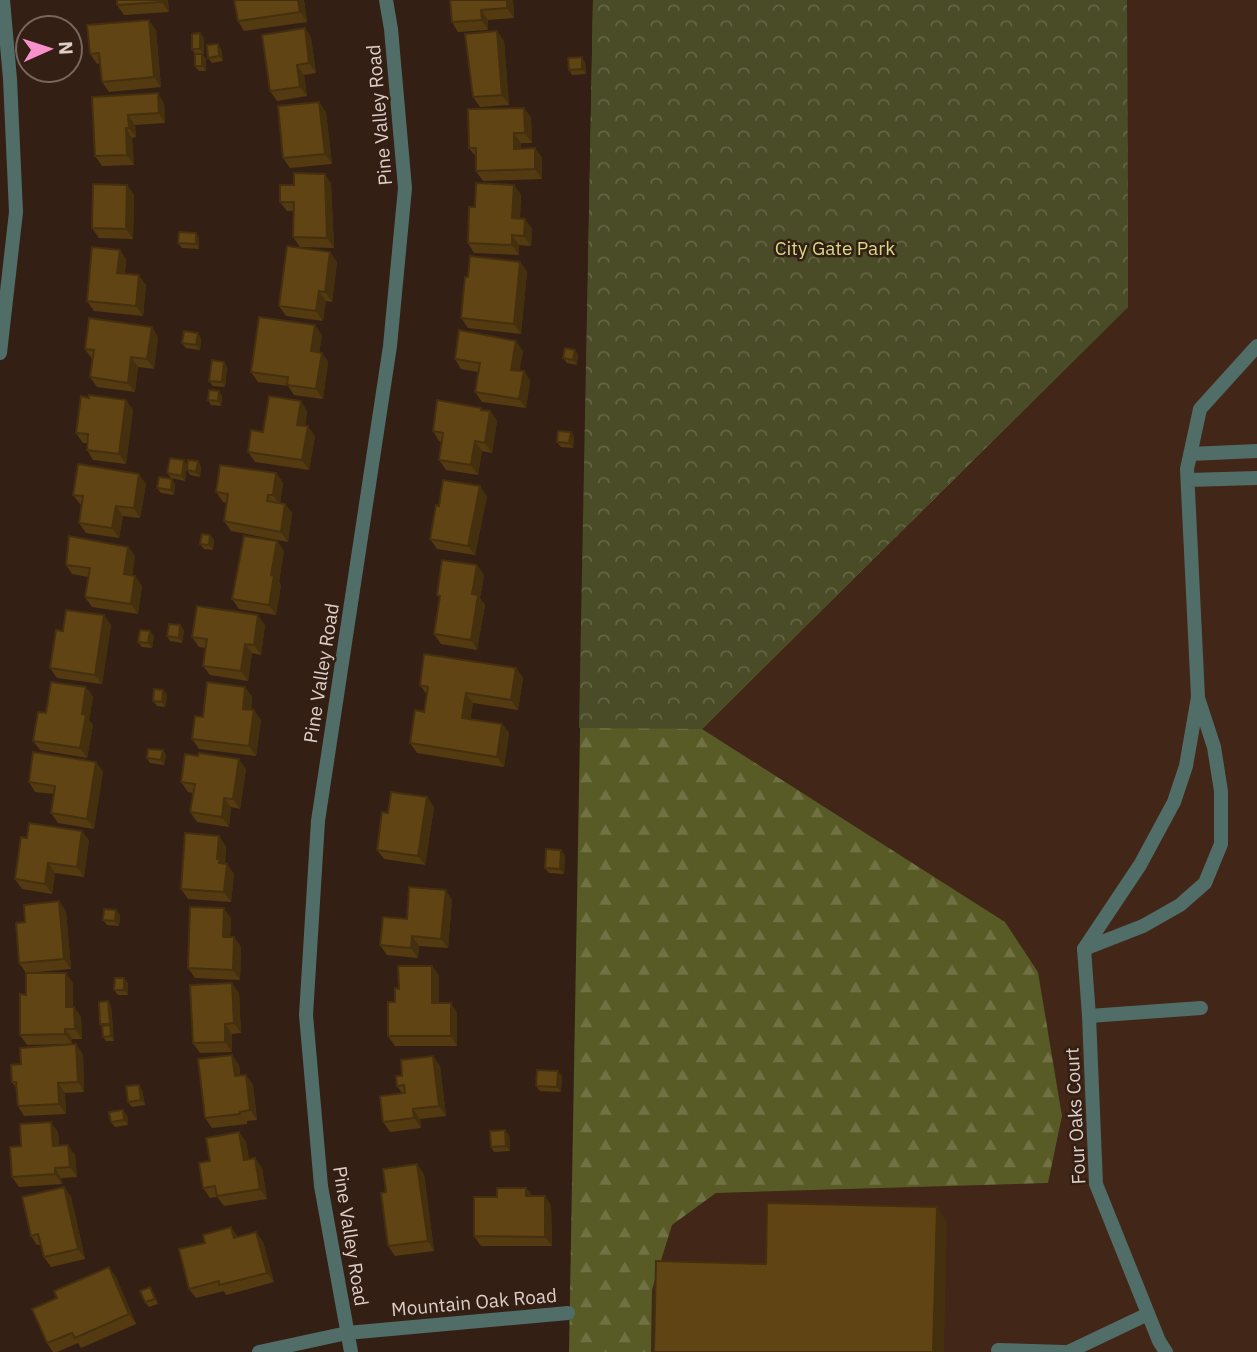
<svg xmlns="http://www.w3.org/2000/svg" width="1257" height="1352" viewBox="0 0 1257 1352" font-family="'IBM Plex Sans',sans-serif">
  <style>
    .built { fill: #422618 }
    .forest { fill: url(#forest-firs) }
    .park { fill: url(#park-crowns) }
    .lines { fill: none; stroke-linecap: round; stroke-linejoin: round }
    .lane { stroke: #516d68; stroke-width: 14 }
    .street { stroke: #516d68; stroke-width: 14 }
    .wall { fill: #533a11 }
    .shaded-wall { fill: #44300e }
    .building { fill: #614414; stroke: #44300e; stroke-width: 2 }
    .labels { text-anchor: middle; stroke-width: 5; stroke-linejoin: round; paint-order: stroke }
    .street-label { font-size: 19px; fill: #ddcfc8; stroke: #341f14 }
    .park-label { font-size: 19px; fill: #d6db89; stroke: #341f14 }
  </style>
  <defs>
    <pattern id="forest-firs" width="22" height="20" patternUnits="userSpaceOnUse" patternTransform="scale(1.75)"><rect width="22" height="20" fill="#595b26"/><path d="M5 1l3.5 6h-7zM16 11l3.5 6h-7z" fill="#707244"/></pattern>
    <pattern id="park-crowns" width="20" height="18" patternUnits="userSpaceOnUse" patternTransform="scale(1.75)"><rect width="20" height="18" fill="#4a4c27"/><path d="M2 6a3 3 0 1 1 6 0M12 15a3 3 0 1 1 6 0" fill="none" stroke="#646545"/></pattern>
  </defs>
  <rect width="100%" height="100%" fill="#341f14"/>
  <path class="built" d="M1127 0H1257V1352H651L652 1290 672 1225 716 1193 1048 1183 1062 1116 1038 972 1005 922 701 729 1128 307Z"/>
  <path class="forest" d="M593 0H1127L1128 307 702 729 1005 922 1038 972 1062 1116 1048 1183 716 1193 672 1225 652 1290 651 1352H569Z"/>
  <path class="park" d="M593 0H1127L1128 307 701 729 579 728Z"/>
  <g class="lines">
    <path class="lane" d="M1190 454 1257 451
      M1188 480 1257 478
      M1084 949 1140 865 1174 802 1186 766 1198 697 1187 469 1200 409 1257 346
      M1084 949 1143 926 1180 905 1205 883 1221 844V791L1214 747 1199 701
      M1089 1016 1201 1008
      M998 1350 1064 1352
      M1068 1352 1148 1314"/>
    <path class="street" d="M0 353 16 212 10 79 3 0
      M1084 949 1089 1016 1096 1184 1159 1341 1166 1352
      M259 1352 347 1333 568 1313
      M351 1352 321 1186 306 1015 318 821 390 346 405 188 391 29 386 0"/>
  </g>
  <path class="wall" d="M117 0H168L169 12 124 15 117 5Z
    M304 0 307 22 244 31 238 21Z
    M450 0H513L514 18 488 20V30L458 32 452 22Z
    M305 28 311 38 316 73 304 75 307 96 277 101 270 91Z
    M156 30 161 87 109 92 102 82 100 63 97 64 90 54Z
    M497 31 504 41 509 105 480 107 473 97Z
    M200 33 204 38V54H195L192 49Z
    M221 49 223 61 212 63 208 58Z
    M202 54 206 59V71H199L195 66Z
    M585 62 586 74 572 75 569 70Z
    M92 97 164 103 165 123 135 125 136 137 132 138 134 165 102 166 95 156Z
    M326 112 332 164 290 168 283 158Z
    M531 117 532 143H521V149L535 148 542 158V179L483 181 476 171V157L469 148Z
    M325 174 331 184 334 248 300 247 293 237 294 211H287L280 202 294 185Z
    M127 185 134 195 133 239 99 238 92 228Z
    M514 185 521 195 520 219H525L532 229 531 246 519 245V255L474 253 468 243 475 207Z
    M196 233 199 238V249L182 248 178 243Z
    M126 259 125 273 146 285 143 316 94 311 87 301Z
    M337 262 332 302 326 301 323 321 286 316 279 306Z
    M520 262 527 272 521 334 468 328 461 318 468 277Z
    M322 335 319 352 322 353 328 362 323 399 294 395 288 386 258 382 251 372Z
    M158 337 154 369 138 367 135 392 97 387 90 377 92 359 85 349Z
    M201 338 200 350 186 348 182 343Z
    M575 350 578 355 577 365 567 363 563 358Z
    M523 351 519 371H524L530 381 526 408 482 402 475 392 478 372 461 369 455 359Z
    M227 367 225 387 213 386 209 381Z
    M222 396 221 406 211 405 208 400Z
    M126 400 133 410 126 464 93 460 87 450V443H83L76 433Z
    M483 410 490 411 497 421 492 453 482 451 478 475 446 470 439 460 442 442 439 441 433 431Z
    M307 411 305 426 315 436 309 470 255 462 248 452 263 432Z
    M571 432 574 437 573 448 561 447 557 442Z
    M187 465 185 481 171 478 167 473Z
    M201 466 200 477 190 475 187 470Z
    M276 473 283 483 280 503 285 504 292 513 288 542 231 531 224 521 227 503 223 502 216 492Z
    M172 479 175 484 174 495 161 493 157 488Z
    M146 484 140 518 123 516 119 538 86 533 79 523 82 505 80 504 73 495Z
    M487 496 475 555 437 549 430 539 439 506Z
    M210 535 214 540 213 550 204 549 200 544Z
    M277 541 284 551 279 582 281 585 276 615 239 609 232 599Z
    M128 547 135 556 132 576H135L142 586 138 614 92 607 85 597 88 577 72 574 66 565Z
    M477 565 484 575 480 598 485 605 477 650 441 644 434 634 440 599 437 595Z
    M104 615 111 625 102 684 57 678 50 668 63 631Z
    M180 625 184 630 182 643 170 641 167 636Z
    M265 625 261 655 252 653 248 681 210 675 203 666 206 648 199 647 192 637Z
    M154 636 152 648 142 647 138 642Z
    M516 668 523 678 518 710 473 703 470 719 502 724 509 733 504 767 417 753 410 743 424 712 427 695 420 685Z
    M86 687 93 697 89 720 93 725 87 758 40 750 33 741 46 713Z
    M245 687 252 697 251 710 261 720 256 756 199 749 192 739 203 717Z
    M163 690 167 695 165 707 157 706 153 701Z
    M163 750 166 755 164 765 150 763 147 758Z
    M246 769 240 809 231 807 229 827 197 822 190 812 193 793 188 792 181 782Z
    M103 771 94 829 58 823 51 813 54 794 35 792 29 782Z
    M427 797 434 807 425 865 384 859 377 850 388 813Z
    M89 840 84 877 55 873 52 894 22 889 15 879Z
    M226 846 225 864H227L234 874 231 902 188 899 181 889Z
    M565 855 564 874 549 873 545 868Z
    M452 900 448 948 419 946 418 958 387 955 380 945 407 919Z
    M116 910 120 915 119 926 107 925 103 920Z
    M66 911 71 969 26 973 73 983V1007H74L81 1017 82 1039H72V1044L27 1045 20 1035 26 995V973L19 963 25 922Z
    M231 918 230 937H234L241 947 240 980 195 978 188 968Z
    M432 966 439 976V1003L457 1013V1046H395L388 1036 395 1002 399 989Z
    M128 983V995H118L114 990Z
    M232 983 239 993 241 1033 232 1034V1052L200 1053 193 1043Z
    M111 1006 113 1029H112L114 1041H106L103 1037 102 1027 100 1024Z
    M83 1054 84 1092 65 1093 66 1114 24 1116 18 1106 17 1089 12 1082 21 1064Z
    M232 1055 239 1065 240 1075 253 1085 257 1120 247 1121V1124L212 1128 205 1118Z
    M433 1056 440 1066 446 1116 420 1119 421 1128 390 1132 383 1122 402 1093 397 1086 402 1076Z
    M562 1076 561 1092 540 1091 536 1086Z
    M142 1090 145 1105 132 1107 128 1102Z
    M127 1115 128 1125 115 1127 111 1122Z
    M58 1132 59 1146 75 1155 77 1177 61 1178 62 1184 19 1187 12 1177 21 1146Z
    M239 1132 246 1142 249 1159 255 1158 262 1168 267 1199 224 1206 217 1197 210 1198 203 1188 210 1161Z
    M509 1135 510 1151 494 1152 491 1147Z
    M424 1174 434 1251 395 1256 388 1246 386 1192Z
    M64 1187 71 1197 85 1259 51 1267 44 1257 41 1245H37L31 1236Z
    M526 1188 532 1196H545L551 1206 552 1246H481L474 1236 497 1197Z
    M231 1227 238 1237 256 1232 263 1242 274 1282 226 1295 224 1291 196 1298 189 1289 205 1243Z
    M109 1267 116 1277 136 1324 81 1348 78 1343 57 1352H53L47 1343Z
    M153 1292 158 1304 149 1307 145 1302Z"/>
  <path class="shaded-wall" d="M162 0H168L169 12 162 2Z
    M298 0H304L307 22 300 12Z
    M507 0H513L514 18 507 8Z
    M481 10 488 20V30L482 20Z
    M149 20 156 30 161 87 154 77Z
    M305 28 311 38 316 73 309 63Z
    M497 31 504 41 509 105 502 95Z
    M200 33 204 38V54L200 49Z
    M218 44 221 49 223 61 219 56Z
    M202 54 206 59V71L202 66Z
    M582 57 585 62 586 74 582 69Z
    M297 65 304 75 307 96 300 87Z
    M158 93 164 103 165 123 159 113Z
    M319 102 326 112 332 164 325 154Z
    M524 108 531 117 532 143 525 133Z
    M128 115 135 125 136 137 129 128Z
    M126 128 132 138 134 165 127 155Z
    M514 133 521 143V159L514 149Z
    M535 148 542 158V179L535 169Z
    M325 174 331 184 334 248 327 238Z
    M127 185 134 195 133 239 126 229Z
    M514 185 521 195 519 228 512 218Z
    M525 219 532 229 531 246 524 236Z
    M196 233 199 238V249L196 244Z
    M512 235 519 245V255L512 245Z
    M120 250 126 259 124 282 117 273Z
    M330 252 337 262 332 302 325 292Z
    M520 262 527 272 521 334 514 324Z
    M139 275 146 285 143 316 136 306Z
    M319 291 326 301 323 321 316 311Z
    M315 325 322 335 318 361 311 351Z
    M152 327 158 337 154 369 147 359Z
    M198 333 201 338 200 350 196 345Z
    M516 341 523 351 518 380 511 370Z
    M575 350 578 355 577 365 573 360Z
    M322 353 328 362 323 399 316 389Z
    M131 357 138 367 135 392 128 383Z
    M224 362 227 367 225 387 222 382Z
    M524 371 530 381 526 408 519 399Z
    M219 391 222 396 221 406 218 401Z
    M126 400 133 410 126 464 119 454Z
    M301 401 307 411 304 434 297 425Z
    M490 411 497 421 492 453 485 443Z
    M308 426 315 436 309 470 302 460Z
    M571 432 574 437 573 448 569 443Z
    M475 441 482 451 478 475 471 465Z
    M184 460 187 465 185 481 182 476Z
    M198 461 201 466 200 477 196 472Z
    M276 473 283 483 280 505 273 495Z
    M139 474 146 484 140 518 134 508Z
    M172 479 175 484 174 495 171 490Z
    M480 486 487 496 475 555 468 546Z
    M285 504 292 513 288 542 281 532Z
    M116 506 123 516 119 538 112 528Z
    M210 535 214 540 213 550 209 545Z
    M277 541 284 551 279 582 281 585 276 615 269 605 271 575Z
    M128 547 135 556 131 584 124 574Z
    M477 565 484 575 480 598 485 605 477 650 471 640 472 594Z
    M135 576 142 586 138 614 131 604Z
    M104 615 111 625 102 684 95 675Z
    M258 615 265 625 261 655 254 645Z
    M180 625 184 630 182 643 179 638Z
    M150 631 154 636 152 648 148 643Z
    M245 644 252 653 248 681 241 671Z
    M516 668 523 678 518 710 511 700Z
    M86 687 93 697 89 720 93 725 87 758 80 748 82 714Z
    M245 687 252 697 249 718 243 709Z
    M163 690 167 695 165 707 162 702Z
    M466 693 473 703 469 727 462 718Z
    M254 710 261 720 256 756 249 746Z
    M502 724 509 733 504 767 497 757Z
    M163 750 166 755 164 765 161 760Z
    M239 759 246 769 240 809 233 799Z
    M96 762 103 771 94 829 87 819Z
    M427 797 434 807 425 865 418 856Z
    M224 798 231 807 229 827 222 817Z
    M82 831 89 840 84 877 77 867Z
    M219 836 226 846 224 866 227 864 234 874 231 902 224 892 217 859Z
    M561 850 565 855 564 874 560 869Z
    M48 863 55 873 52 894 45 884Z
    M446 890 452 900 448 948 441 939Z
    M59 901 66 911 71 969 64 959Z
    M224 908 231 918 230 947 223 937Z
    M116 910 120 915 119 926 115 921Z
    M412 936 419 946 418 958 411 948Z
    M234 937 241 947 240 980 233 970Z
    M432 966 439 976V1012L432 1003Z
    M66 973 73 983V1017L66 1007Z
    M124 978 128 983V995L124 990Z
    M232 983 239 993 241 1033 234 1023Z
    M108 1001 111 1006 113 1029 110 1024Z
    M451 1003 457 1013V1046L451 1036Z
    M74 1007 81 1017 82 1039 75 1029Z
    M225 1024 232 1034V1052L225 1042Z
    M110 1025 113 1030 114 1041 111 1036Z
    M65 1029 72 1039V1044L65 1034Z
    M76 1044 83 1054 84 1092 78 1082Z
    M232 1055 239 1065 242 1086 235 1076Z
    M433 1056 440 1066 446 1116 439 1106Z
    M558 1071 562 1076 561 1092 557 1087Z
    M246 1075 253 1085 257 1120 250 1110Z
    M58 1083 65 1093 66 1114 59 1104Z
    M139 1085 142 1090 145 1105 141 1100Z
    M413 1109 420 1119 421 1128 414 1118Z
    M123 1110 127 1115 128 1125 124 1120Z
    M51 1122 58 1132 60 1156 53 1146Z
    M505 1130 509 1135 510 1151 506 1146Z
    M239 1132 246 1142 251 1170 244 1160Z
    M68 1145 75 1155 77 1177 70 1167Z
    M255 1158 262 1168 267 1199 260 1189Z
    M417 1164 424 1174 434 1251 428 1241Z
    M55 1168 61 1178 62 1184 55 1174Z
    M64 1187 71 1197 85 1259 78 1249Z
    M526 1188 533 1198 526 1196Z
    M545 1196 551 1206 552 1246 545 1237Z
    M937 1207 947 1222 944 1352H933Z
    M231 1227 238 1237 234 1238Z
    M256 1232 263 1242 274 1282 267 1273Z
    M109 1267 116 1277 136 1324 129 1314Z"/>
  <path class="building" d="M117 0H162V2L117 5Z
    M234 0H298L300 12 238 21Z
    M450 0H507V8L481 10 482 20 452 22Z
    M149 20 154 77 102 82 99 53 90 54 87 25Z
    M305 28 309 63 297 65 300 87 270 91 262 35Z
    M497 31 502 95 473 97 465 34Z
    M200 33V49H192V34Z
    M218 44 219 56 208 58 207 45Z
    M195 54H202V66H195Z
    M582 57V69L569 70 568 58Z
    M158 93 159 113 128 115 129 128H126L127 155 95 156 92 97Z
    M319 102 325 154 283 158 278 106Z
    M524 108 525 133H514V149L535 148V169L476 171V148H469L468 109Z
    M294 173 325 174 327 238 293 237 294 202H280V185H294Z
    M476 183 514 185 512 218 525 219 524 236 512 235V245L468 243 469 207H475Z
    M93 184 127 185 126 229 92 228Z
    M179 232 196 233V244L178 243Z
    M287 246 330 252 325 292 319 291 316 311 279 306Z
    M92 247 120 250 117 273 139 275 136 306 87 301Z
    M470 256 520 262 514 324 461 318 465 277H468Z
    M259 317 315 325 311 351 322 353 316 389 287 385 288 377 251 372Z
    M89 318 152 327 147 359 131 357 128 383 90 377 94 350 85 349Z
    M459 330 516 341 511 370 524 371 519 399 475 392 480 363 455 359Z
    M184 331 198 333 196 345 182 343Z
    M565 348 575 350 573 360 563 358Z
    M212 360 224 362 222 382 209 381Z
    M209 390 219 391 218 401 208 400Z
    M89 395 126 400 119 454 87 450 88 434 76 433 81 396 89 398Z
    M269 396 301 401 297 425 308 426 302 460 248 452 251 430 263 432Z
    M437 400 481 408V410L490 411 485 443 475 441 471 465 439 460 443 433 433 431Z
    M558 431 571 432 569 443 557 442Z
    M170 458 184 460 182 476 167 473Z
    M188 460 198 461 196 472 187 470Z
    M78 464 139 474 134 508 116 506 112 528 79 523 83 496 73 495Z
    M220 465 276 473 273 495H268L267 501 285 504 281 532 224 521 228 494 216 492Z
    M159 477 172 479 171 490 157 488Z
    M443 480 480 486 468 546 430 539 436 505 439 506Z
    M202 534 210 535 209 545 200 544Z
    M69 536 128 547 124 574 135 576 131 604 85 597 90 568 66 565Z
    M244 536 277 541 271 575 274 576 269 605 232 599Z
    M442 560 477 565 472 594 478 595 471 640 434 634 440 596 437 595Z
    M197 606 258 615 254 645 245 644 241 671 203 666 207 639 192 637Z
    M66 610 104 615 95 675 50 668 56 630 63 631Z
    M169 624 180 625 179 638 167 636Z
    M140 630 150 631 148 643 138 642Z
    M424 654 516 668 511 700 466 693 462 718 502 724 497 757 410 743 415 710 424 712 428 687 420 685Z
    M51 682 86 687 82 714 86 715 80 748 33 741 38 712 46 713Z
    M207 682 245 687 243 709 254 710 249 746 192 739 195 716 203 717Z
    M154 689 163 690 162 702 153 701Z
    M148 749 163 750 161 760 147 758Z
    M33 752 96 762 87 819 51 813 55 786 29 782Z
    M199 753 239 759 233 799 224 798 222 817 190 812 195 784 181 782 185 754 198 756Z
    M391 792 427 797 418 856 377 850 382 812 388 813Z
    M29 823 82 831 77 867 48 863 45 884 15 879 21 837 27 838Z
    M185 833 219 836 217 859H220L219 863 227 864 224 892 181 889Z
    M546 849 561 850 560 869 545 868Z
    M409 887 446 890 441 939 412 936 411 948 380 945 383 917 407 919Z
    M59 901 64 959 19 963 16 923 25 922 24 905Z
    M190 907 224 908 223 937H234L233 970 188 968Z
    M104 909 116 910 115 921 103 920Z
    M398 966H432V1003H451V1036H388V1002H395V988L399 989Z
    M26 973H66V1007H74L75 1029H65V1034L20 1035V994L26 995Z
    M115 978H124V990H114Z
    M232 983 234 1023 225 1024V1042L193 1043 190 985Z
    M108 1001 110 1024H100L99 1002Z
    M110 1025 111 1036 103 1037 102 1026Z
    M76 1044 78 1082 58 1083 59 1104 18 1106 16 1082H12L11 1065 21 1064 20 1048Z
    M232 1055 235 1076 246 1075 250 1110 240 1112V1114L205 1118 198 1059Z
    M433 1056 439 1106 413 1109 414 1118 383 1122 380 1096 405 1093 404 1085 397 1086 396 1076H402L401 1060Z
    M537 1070 558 1071 557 1087 536 1086Z
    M139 1085 141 1100 128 1102 126 1086Z
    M123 1110 124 1120 111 1122 109 1112Z
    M51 1122 53 1146 68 1145 70 1167 55 1168V1174L12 1177 10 1147 21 1146 20 1124Z
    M505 1130 506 1146 491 1147 490 1131Z
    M239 1132 244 1160 255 1158 260 1189 217 1196 215 1186 203 1188 199 1163 210 1161 206 1138Z
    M417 1164 428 1241 388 1246 381 1193 386 1192 383 1169Z
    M64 1187 78 1249 44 1257 38 1234 31 1236 22 1197Z
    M497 1188H526V1196H545V1237L474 1236V1197H497Z
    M767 1203 937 1207 933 1352H654L656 1261 766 1264Z
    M231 1227 234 1238 256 1232 267 1273 219 1285V1281L189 1289 179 1249 205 1243 203 1235Z
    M109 1267 129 1314 75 1338 72 1333 47 1343 32 1309 57 1298 54 1291Z
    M150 1287 155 1299 145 1302 140 1291Z"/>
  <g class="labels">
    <g class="street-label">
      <text transform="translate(379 115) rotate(-95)" y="7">Pine Valley Road</text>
      <text transform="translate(321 673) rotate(-81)" y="7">Pine Valley Road</text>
      <text transform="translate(1075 1116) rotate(-93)" y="7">Four Oaks Court</text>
      <text transform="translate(351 1236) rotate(81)" y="7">Pine Valley Road</text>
      <text transform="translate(474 1302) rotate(-5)" y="7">Mountain Oak Road</text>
    </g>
    <g class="park-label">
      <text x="835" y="255">City Gate Park</text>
    </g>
  </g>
  <g transform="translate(49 49) rotate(87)"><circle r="33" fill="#341f14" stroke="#78655c" stroke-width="2"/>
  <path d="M0-5L12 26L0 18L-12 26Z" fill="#f890cc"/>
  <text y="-10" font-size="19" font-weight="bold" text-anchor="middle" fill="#ddcfc8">N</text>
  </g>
</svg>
